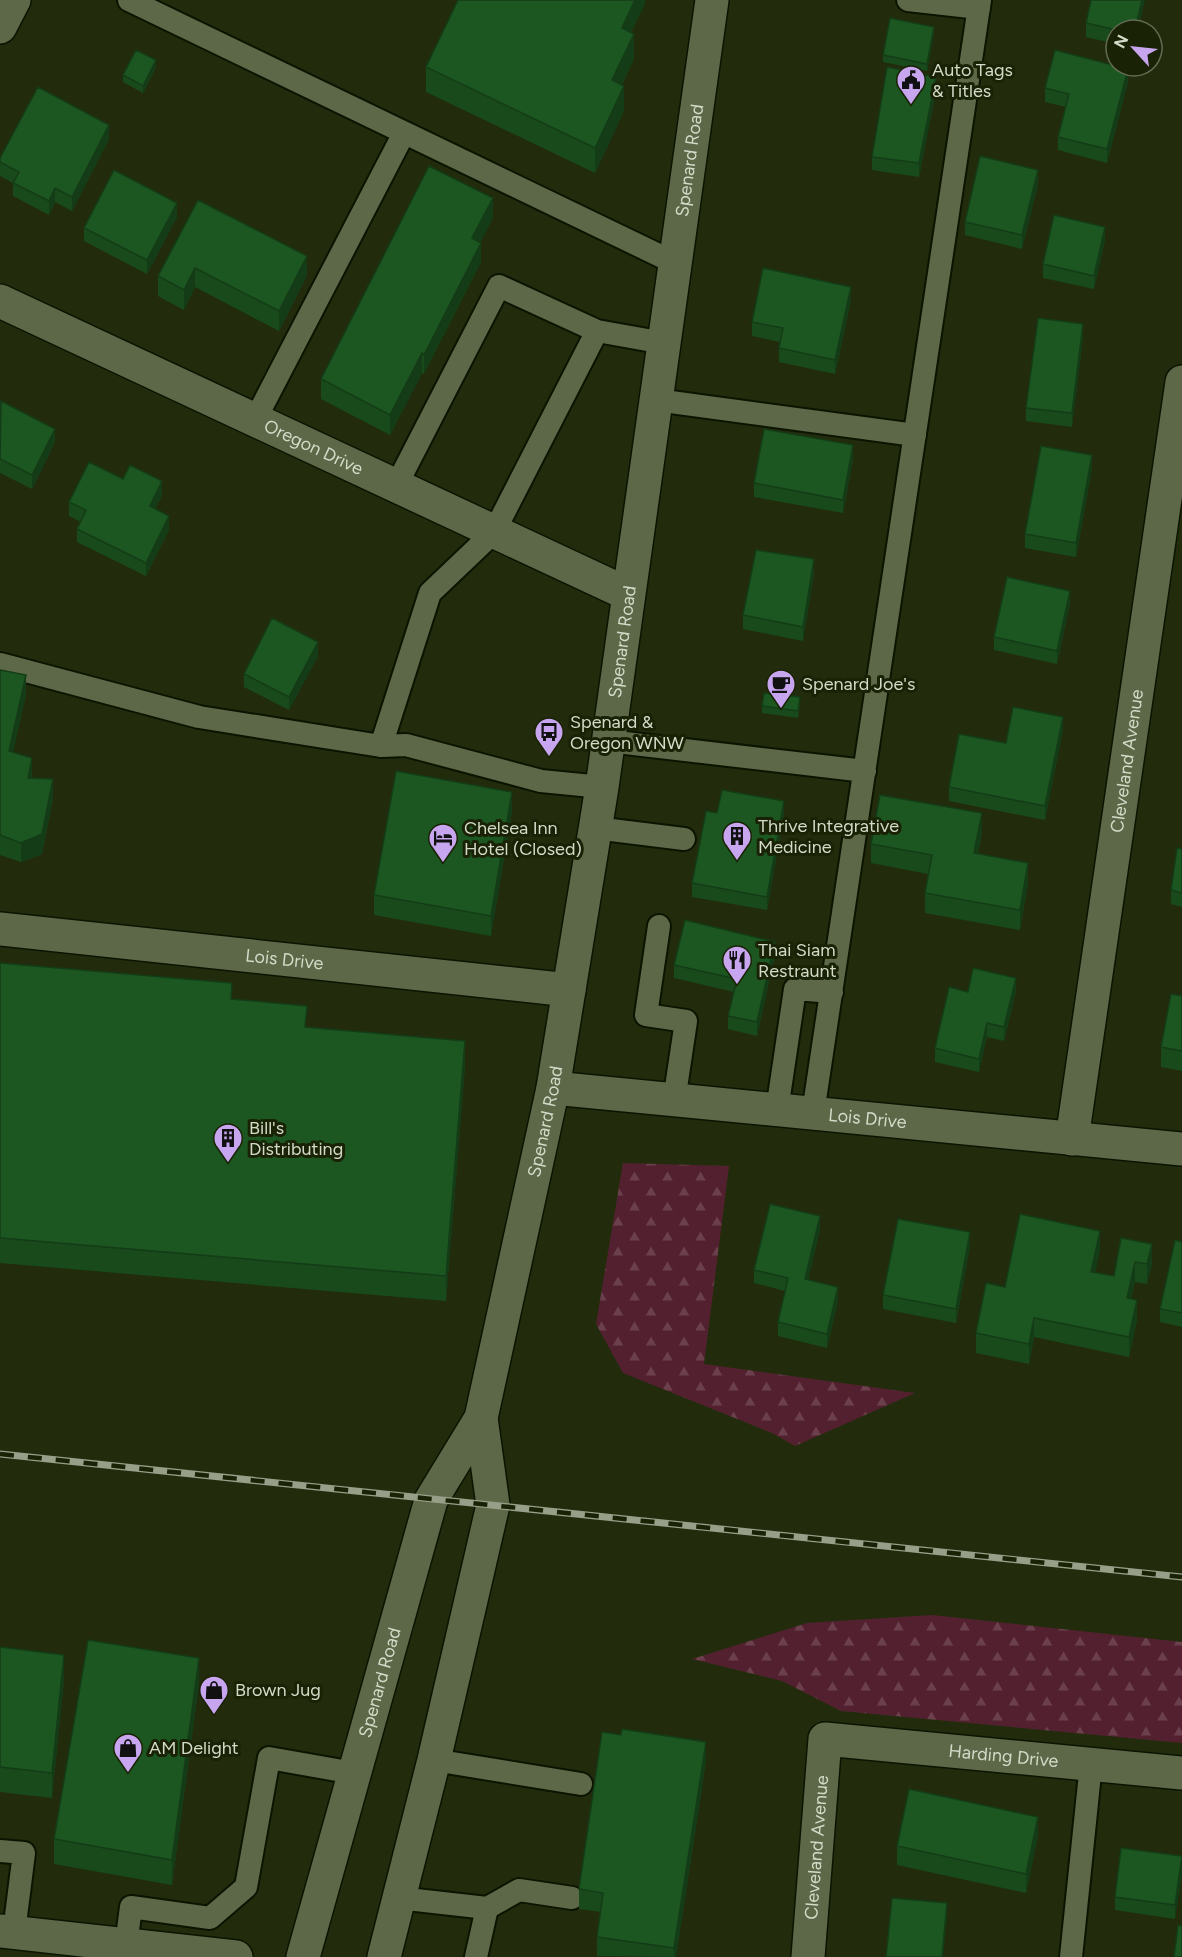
<svg xmlns="http://www.w3.org/2000/svg" width="1182" height="1957" viewBox="0 0 1182 1957" font-family="Figtree,sans-serif">
  <style>
    .forest { fill: url(#forest-firs) }
    .lines { fill: none; stroke-linecap: round; stroke-linejoin: round }
    .service-casing { stroke: #0c1400; stroke-width: 26 }
    .minor-casing { stroke: #0c1400; stroke-width: 36 }
    .secondary-casing { stroke: #0c1400; stroke-width: 36 }
    .service { stroke: #5c6847; stroke-width: 22 }
    .minor { stroke: #5c6847; stroke-width: 33 }
    .secondary { stroke: #5c6847; stroke-width: 33 }
    .rail-casing { stroke: #979f89; stroke-width: 7 }
    .rail { stroke: #192204; stroke-width: 4.5; stroke-dasharray: 14; stroke-linecap: butt }
    .wall { fill: #184a1c }
    .shaded-wall { fill: #143c17 }
    .building { fill: #1c5621; stroke: #143c17; stroke-width: 1.5 }
    .labels { text-anchor: middle; stroke-width: 6; stroke-linejoin: round; paint-order: stroke }
    .poi-label { font-size: 18px; fill: #d3dac8; stroke: #192204; text-anchor: start }
    .street-label { font-size: 18px; fill: #d3dac8; stroke: #192204 }
  </style>
  <defs>
    <pattern id="forest-firs" width="22" height="20" patternUnits="userSpaceOnUse" patternTransform="scale(1.5)"><rect width="22" height="20" fill="#53202f"/><path d="M5 1l3.5 6h-7zM16 11l3.5 6h-7z" fill="#6b404c"/></pattern>
  </defs>
  <rect width="100%" height="100%" fill="#222c0d"/>
  <path class="forest" d="M623 1163 729 1166 704 1364 915 1393 795 1446 772 1433 623 1373 596 1324Z
    M932 1615 1182 1642V1743L841 1711 782 1681 692 1659 807 1623Z"/>
  <g class="lines">
    <g class="service-casing">
      <path id="service" d="M129 0 675 263
        M908 0 979 8
        M597 331 494 532 430 593 381 746 406 745 541 781 602 787
        M656 400 915 435
        M255 420 404 133
        M396 486 499 286 597 331 664 343
        M0 664 199 717 381 746
        M608 741 865 771
        M595 828 684 839
        M659 926 646 1015 686 1021 674 1101
        M777 1110 795 989 832 992
        M813 1113 980 0
        M434 1760 581 1784
        M0 1851 24 1853 14 1932
        M398 1898 487 1908 519 1890 572 1898
        M126 1945 131 1907 210 1918 246 1887 269 1758 354 1773
        M476 1957 487 1908
        M1071 1957 1091 1764"/>
    </g>
    <g class="minor-casing">
      <g id="minor">
        <path d="M0 27 14 0"/>
        <path id="s1" d="M0 301 628 594"/>
        <path id="s2" d="M0 929 569 990"/>
        <path id="s3" d="M553 1088 1182 1149"/>
        <path id="s4" d="M1072 1139 1182 382"/>
        <path d="M0 1931 236 1957"/>
        <path id="s5" d="M808 1957 825 1739 1182 1773"/>
      </g>
    </g>
    <g class="secondary-casing">
      <g id="secondary">
        <path id="s6" d="M303 1957 431 1500 481 1418 553 1088 602 787 712 0"/>
        <path d="M384 1957 434 1760 493 1505 481 1418"/>
      </g>
    </g>
    <use href="#service" class="service"/>
    <use href="#minor" class="minor"/>
    <use href="#secondary" class="secondary"/>
    <g class="rail-casing">
      <path id="rail" d="M0 1454 1182 1577"/>
    </g>
    <use href="#rail" class="rail"/>
  </g>
  <path class="wall" d="M645 0V4L631 32 634 59 622 85 624 111 595 173 426 92V67Z
    M1086 23 1116 30V44L1086 37Z
    M934 34 927 71 883 62V55Z
    M156 67 143 93 123 82V75Z
    M1128 82 1107 163 1058 150V137L1066 107 1045 102V88Z
    M936 91 919 177 872 170V157Z
    M109 139 72 211 55 202 49 215 13 196V183L0 176V158Z
    M1038 184 1022 249 965 235V222Z
    M198 200 307 275 279 331 195 287 184 310 158 296V276Z
    M177 217 147 274 84 241V228Z
    M493 218 480 242 481 262 424 374 422 373 390 435 321 399V379Z
    M1105 240 1094 289 1043 278V264Z
    M851 300 835 374 779 362V348L780 342 752 336V322Z
    M1083 337 1072 427 1026 421V408Z
    M0 402 55 442 32 489 0 473Z
    M853 459 843 513 754 497V483Z
    M1092 469 1076 557 1025 548V534Z
    M123 479 162 495 155 509 169 530 146 576 77 542V529L81 522 69 516V502Z
    M814 573 803 641 743 629V615Z
    M1070 604 1057 664 994 650V637Z
    M318 656 289 710 244 687V674Z
    M0 670 26 695 13 752 31 778 53 799 42 854 21 862 0 855Z
    M800 704 798 718 762 713V706Z
    M1063 730 1045 820 949 801V787L1006 743Z
    M512 811 491 936 374 915V895Z
    M717 813 784 814 767 910 692 897V883Z
    M982 833 978 854 1028 883 1020 930 925 913V893L928 874 871 863V844Z
    M1182 849V907L1171 904V890Z
    M775 955 757 1036 728 1029V1016L734 992 674 978V965Z
    M0 963 232 999 307 1028 465 1066 446 1301 0 1263Z
    M1016 991 1004 1041 987 1037 979 1072 935 1062V1048L968 992Z
    M1182 996V1071L1161 1067V1047Z
    M820 1230 808 1280 838 1301 827 1348 778 1336V1322L785 1291 754 1283V1270Z
    M1121 1238 1152 1264 1147 1284 1135 1282 1131 1299 1137 1320 1129 1357 1034 1337 1029 1364 976 1353V1333L1100 1250 1095 1272 1114 1276Z
    M1182 1242V1327L1160 1322V1309Z
    M970 1246 956 1323 883 1309V1295Z
    M0 1647 64 1680 52 1798 0 1792Z
    M199 1683 172 1885 54 1864V1839Z
    M706 1761 676 1957 597 1956V1937L601 1912 579 1909V1889Z
    M1038 1836 1026 1893 897 1865V1846Z
    M1182 1856 1175 1919 1115 1910V1897Z"/>
  <path class="shaded-wall" d="M635 0H645V4L622 52V28Z
    M1142 0H1145L1138 30H1135Z
    M934 27V34L927 71V64Z
    M634 34V59L612 105V80Z
    M156 60V67L143 93V86Z
    M1128 69V82L1107 163V149Z
    M936 77V91L919 177V163Z
    M624 86V111L595 173V148Z
    M109 125V139L72 211V197Z
    M1038 170V184L1022 249V235Z
    M55 188V202L49 215V201Z
    M493 198V218L472 258V238Z
    M177 203V217L147 274V260Z
    M1105 227V240L1094 289V276Z
    M481 243V262L424 374V355Z
    M307 256V275L279 331V311Z
    M195 268V287L184 310V290Z
    M851 287V300L835 374V360Z
    M1083 324V337L1072 427V413Z
    M422 353V373L390 435V415Z
    M55 429V442L32 489V475Z
    M853 445V459L843 513V500Z
    M1092 455V469L1076 557V543Z
    M162 481V495L150 520V506Z
    M169 516V530L146 576V563Z
    M814 559V573L803 641V627Z
    M1070 591V604L1057 664V651Z
    M318 642V656L289 710V697Z
    M26 675V695L9 770V751Z
    M1063 717V730L1045 820V806Z
    M32 758V778L28 798V778Z
    M53 779V799L42 854 21 862V843Z
    M512 792V811L491 936V916Z
    M784 801V814L767 910V897Z
    M982 813V833L974 873V853Z
    M1028 863V883L1020 930V910Z
    M775 942V955L757 1036V1022Z
    M1016 978V991L1004 1041V1027Z
    M987 1023V1037L979 1072V1059Z
    M465 1041V1066L446 1301V1276Z
    M820 1216V1230L805 1292V1279Z
    M1100 1231V1250L1091 1291V1272Z
    M970 1232V1246L956 1323V1309Z
    M1152 1244V1264L1147 1284V1264Z
    M1135 1262V1282L1127 1318V1298Z
    M838 1287V1301L827 1348V1334Z
    M1137 1300V1320L1129 1357V1337Z
    M1034 1318V1337L1029 1364V1344Z
    M64 1655V1680L52 1798V1773Z
    M199 1658V1683L172 1885V1860Z
    M706 1742V1761L676 1957H674V1948Z
    M1038 1817V1836L1026 1893V1874Z
    M1182 1862V1875L1175 1919V1905Z
    M947 1903V1916L943 1957H942Z"/>
  <path class="building" d="M458 0H635L622 28 634 34 612 80 624 86 595 148 426 67Z
    M1091 0H1142L1135 30H1116L1086 23Z
    M890 18 934 27 927 64 883 55Z
    M136 50 156 60 143 86 123 75Z
    M1055 50 1128 69 1107 149 1058 137 1069 94 1045 88Z
    M887 67 936 77 919 163 872 157Z
    M38 87 109 125 72 197 55 188 49 201 13 183 19 172 0 162V158Z
    M980 156 1038 170 1022 235 965 222Z
    M429 166 493 198 472 238 481 243 424 355 422 353 390 415 321 379Z
    M114 170 177 203 147 260 84 228Z
    M198 200 307 256 279 311 195 268 184 290 158 276Z
    M1054 215 1105 227 1094 276 1043 264Z
    M763 268 851 287 835 360 779 348 783 328 752 322Z
    M1038 318 1083 324 1072 413 1026 408Z
    M1 401 55 429 32 475 0 459Z
    M764 429 853 445 843 500 754 483Z
    M1041 446 1092 455 1076 543 1025 534Z
    M89 462 123 479 130 465 162 481 150 506 169 516 146 563 77 529 86 510 69 502Z
    M756 550 814 559 803 627 743 615Z
    M1007 577 1070 591 1057 651 994 637Z
    M272 618 318 642 289 697 244 674Z
    M0 670 26 675 9 751 32 758 28 778 53 779 42 834 21 843 0 835Z
    M764 693 800 697 798 711 762 706Z
    M1013 707 1063 717 1045 806 949 787 959 734 1006 743Z
    M396 771 512 792 491 916 374 895Z
    M722 790 784 801 767 897 692 883 706 811 717 813Z
    M880 795 982 813 974 853 1028 863 1020 910 925 893 932 855 871 844Z
    M1177 848 1182 849V893L1171 890Z
    M685 920 775 942 757 1022 728 1016 737 979 674 965Z
    M0 963 232 983 231 999 307 1006 305 1027 465 1041 446 1276 0 1238Z
    M973 968 1016 978 1004 1027 987 1023 979 1059 935 1048 949 987 968 992Z
    M1171 994 1182 996V1051L1161 1047Z
    M770 1204 820 1216 805 1279 838 1287 827 1334 778 1322 788 1278 754 1270Z
    M1020 1214 1100 1231 1091 1272 1114 1276 1121 1238 1152 1244 1147 1264 1135 1262 1127 1298 1137 1300 1129 1337 1034 1318 1029 1344 976 1333 986 1283 1005 1287Z
    M898 1219 970 1232 956 1309 883 1295Z
    M1175 1240 1182 1242V1313L1160 1309Z
    M88 1640 199 1658 172 1860 54 1839Z
    M0 1647 64 1655 52 1773 0 1767Z
    M622 1729 706 1742 674 1948 597 1937 603 1893 579 1889 602 1732 621 1735Z
    M909 1789 1038 1817 1026 1874 897 1846Z
    M1121 1848 1182 1856 1175 1905 1115 1897Z
    M892 1898 947 1903 942 1957H886Z
    M1178 1925 1182 1926V1957H1174Z"/>
  <defs>
    <g id="civic-pin" transform="scale(1.5)"><path d="M0 17L-7.5 6A9.5 9.5 0 1 1 7.5 6Z" fill="#c7a6ef" stroke="#192204"/><path d="M-.6-6.5H3V-4.5H.6V-3L4-1V1h2V6H-6V1h2V-1L-.6-3ZM-1.2 2.5V6h2.4V2.5Z" fill="#111"/></g>
    <g id="cafe-pin" transform="scale(1.5)"><path d="M0 17L-7.5 6A9.5 9.5 0 1 1 7.5 6Z" fill="#c7a6ef" stroke="#192204"/><path d="M-5.5-4.5H6V0H3Q3 3.5 0 3.5H-2.5Q-5.5 3.5-5.5 0ZM3-3.2v2h1.7v-2ZM-6 4.5H4V6H-6Z" fill="#111"/></g>
    <g id="bus-pin" transform="scale(1.5)"><path d="M0 17L-7.5 6A9.5 9.5 0 1 1 7.5 6Z" fill="#c7a6ef" stroke="#192204"/><path d="M-5-6H5V4H4V6H2V4H-2V6H-4V4H-5ZM-3.5-4V0h7V-4ZM-3.5 1.2v1.5H-2V1.2ZM2 1.2v1.5H3.5V1.2Z" fill="#111"/></g>
    <g id="building-pin" transform="scale(1.5)"><path d="M0 17L-7.5 6A9.5 9.5 0 1 1 7.5 6Z" fill="#c7a6ef" stroke="#192204"/><path d="M-4-6H4V6H1V3H-1V6H-4ZM-2.5-4.3h1.7v1.8h-1.7ZM.8-4.3h1.7v1.8H.8ZM-2.5-1h1.7V.8h-1.7ZM.8-1h1.7V.8H.8Z" fill="#111"/></g>
    <g id="hotel-pin" transform="scale(1.5)"><path d="M0 17L-7.5 6A9.5 9.5 0 1 1 7.5 6Z" fill="#c7a6ef" stroke="#192204"/><path d="M-6-4.5h1.5V1H6V5H4.5V3h-9V5H-6ZM-4 0a1.8 1.8 0 1 1 3.6 0ZM.5 0V-2.5h3Q6-2.5 6 0Z" fill="#111"/></g>
    <g id="restaurant-pin" transform="scale(1.5)"><path d="M0 17L-7.5 6A9.5 9.5 0 1 1 7.5 6Z" fill="#c7a6ef" stroke="#192204"/><path d="M-5-6h1v4h1v-4h1v4h1v-4h1v5L-1.5 .5V6h-2V.5L-5-1ZM5-6V6H3V1.5H1.5Q1.5-4 5-6Z" fill="#111"/></g>
    <g id="shop-pin" transform="scale(1.5)"><path d="M0 17L-7.5 6A9.5 9.5 0 1 1 7.5 6Z" fill="#c7a6ef" stroke="#192204"/><path d="M-5-2.5h2.3a2.7 3.5 0 0 1 5.4 0H5L5.5 6h-11ZM-1.5-2.5h3a1.5 2.3 0 0 0-3 0Z" fill="#111"/></g>
  </defs>
  <g fill-rule="evenodd">
    <use href="#civic-pin" x="911" y="80"/>
    <use href="#cafe-pin" x="781" y="684"/>
    <use href="#bus-pin" x="549" y="732"/>
    <use href="#building-pin" x="737" y="836"/>
    <use href="#hotel-pin" x="443" y="838"/>
    <use href="#restaurant-pin" x="737" y="960"/>
    <use href="#building-pin" x="228" y="1138"/>
    <use href="#shop-pin" x="214" y="1690"/>
    <use href="#shop-pin" x="128" y="1748"/>
  </g>
  <g class="labels">
    <g class="poi-label">
      <text x="932" y="76">Auto Tags<tspan x="932" dy="21">&amp; Titles</tspan></text>
      <text x="802" y="690">Spenard Joe's</text>
      <text x="570" y="728">Spenard &amp;<tspan x="570" dy="21">Oregon WNW</tspan></text>
      <text x="758" y="832">Thrive Integrative<tspan x="758" dy="21">Medicine</tspan></text>
      <text x="464" y="834">Chelsea Inn<tspan x="464" dy="21">Hotel (Closed)</tspan></text>
      <text x="758" y="956">Thai Siam<tspan x="758" dy="21">Restraunt</tspan></text>
      <text x="249" y="1134">Bill's<tspan x="249" dy="21">Distributing</tspan></text>
      <text x="235" y="1696">Brown Jug</text>
      <text x="149" y="1754">AM Delight</text>
    </g>
    <g class="street-label">
      <text dy="6" stroke="none"><textPath href="#s6" startOffset="1846">Spenard Road</textPath></text>
      <text dy="6" stroke="none"><textPath href="#s1" startOffset="346">Oregon Drive</textPath></text>
      <text dy="6" stroke="none"><textPath href="#s6" startOffset="1360">Spenard Road</textPath></text>
      <text dy="6" stroke="none"><textPath href="#s4" startOffset="382">Cleveland Avenue</textPath></text>
      <text dy="6" stroke="none"><textPath href="#s2" startOffset="286">Lois Drive</textPath></text>
      <text dy="6" stroke="none"><textPath href="#s3" startOffset="316">Lois Drive</textPath></text>
      <text dy="6" stroke="none"><textPath href="#s6" startOffset="874">Spenard Road</textPath></text>
      <text dy="6" stroke="none"><textPath href="#s6" startOffset="285">Spenard Road</textPath></text>
      <text dy="6" stroke="none"><textPath href="#s5" startOffset="398">Harding Drive</textPath></text>
      <text dy="6" stroke="none"><textPath href="#s5" startOffset="110">Cleveland Avenue</textPath></text>
    </g>
  </g>
  <g transform="translate(1134 48) rotate(297)"><circle r="28" fill="#192204" stroke="#636c52" stroke-width="1.5"/>
  <path d="M0-4.5L10 22L0 15L-10 22Z" fill="#c7a6ef"/>
  <text y="-9" font-size="16" font-weight="bold" text-anchor="middle" fill="#d3dac8">N</text>
  </g>
</svg>
